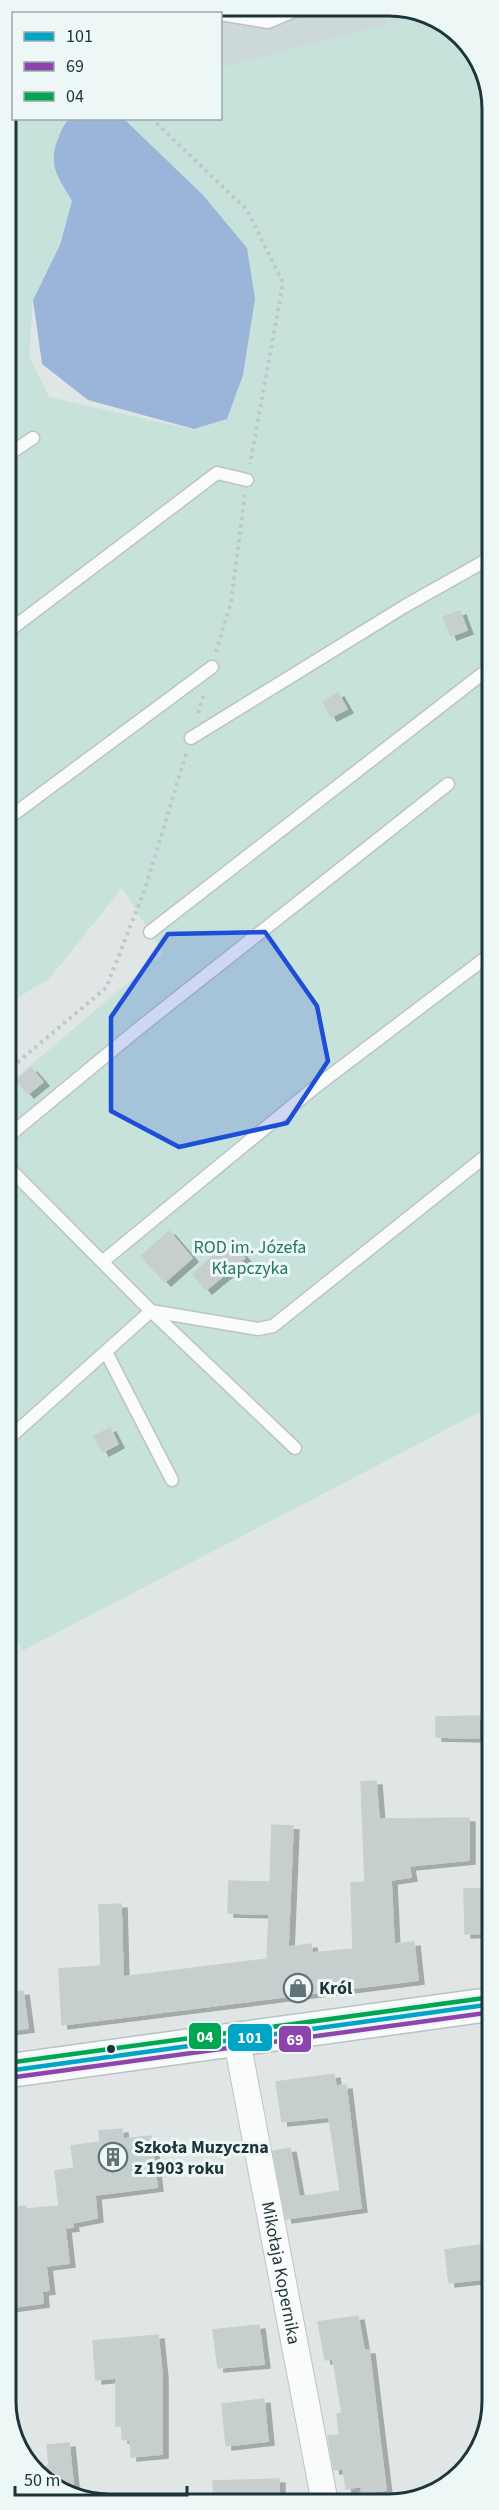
<svg xmlns="http://www.w3.org/2000/svg" width="499" height="2510" viewBox="0 0 499 2510" font-family="'Source Sans 3',sans-serif">
  <style>
    .built { fill: #cdd8d8 }
    .green { fill: #c7e2db }
    .water { fill: #9bb5da }
    .building { fill: #c7cece; stroke: #c8cfcf; stroke-width: 1.5; filter: url(#shadow) }
    .lines { fill: none; stroke-linecap: round; stroke-linejoin: round }
    .lane-casing { stroke: #bdc3c3; stroke-width: 15 }
    .street-casing { stroke: #bdc3c3; stroke-width: 28 }
    .secondary-casing { stroke: #b9c2c3; stroke-width: 36 }
    .path { stroke: #bec7c8; stroke-width: 4; stroke-dasharray: 3 4.5; stroke-linecap: butt }
    .lane { stroke: #fafbfb; stroke-width: 12 }
    .street { stroke: #fafbfb; stroke-width: 26 }
    .secondary { stroke: #fafbfb; stroke-width: 33 }
    .bus-1-casing { stroke: #edf7f6; stroke-width: 9 }
    .bus-2-casing { stroke: #edf7f6; stroke-width: 9 }
    .bus-3-casing { stroke: #edf7f6; stroke-width: 9 }
    .bus-1 { stroke: #01a3c7; stroke-width: 4.5 }
    .bus-2 { stroke: #8e44ad; stroke-width: 4.5 }
    .bus-3 { stroke: #00a651; stroke-width: 4.5 }
    .marked { fill: #1d4ed8; fill-opacity: 0.2; stroke: #1d4ed8; stroke-width: 4.5; stroke-linejoin: round }
    .bus-dot { fill: #1d353a; stroke: #edf7f6; stroke-width: 2 }
    .labels { text-anchor: middle; stroke-width: 6; stroke-linejoin: round; paint-order: stroke }
    .park-label { font-size: 18px; fill: #247467; stroke: #edf7f6 }
    .poi-label { font-size: 18px; font-weight: bold; fill: #1d353a; stroke: #edf7f6; text-anchor: start }
    .street-label { font-size: 18px; fill: #1d353a; stroke: #edf7f6 }
    .rim { fill: none; stroke: #1d353a; stroke-width: 3 }
    .line-badge { stroke: #edf7f6; stroke-width: 2 }
    .badge-label { font-size: 16px; text-anchor: middle; font-weight: bold; fill: #fff }
  </style>
  <defs>
    <filter id="shadow"><feDropShadow dx="6" dy="4" stdDeviation="0" flood-color="#0004"/></filter>
  </defs>
  <rect width="100%" height="100%" fill="#e0e6e6"/>
  <path class="built" d="M383 10 389 24 221 68 220 14 126 13Z"/>
  <path class="green" d="M416 9 467 41 492 97 493 1405 22 1651 7 1619 6 1086 163 953 122 888 50 978 6 1005V103L13 87 14 118 70 119 63 125 56 172 72 201 60 245 33 300 29 356 49 397 213 434 194 429 227 419 247 248 203 195 124 119 220 118 221 68 388 24 383 10Z"/>
  <path class="water" d="M70 118 124 119 203 195 247 248 255 299 243 375 227 419 194 429 88 400 42 364 33 300 60 245 72 201C59 178 47 166 58 139 61 131 63 125 70 118Z"/>
  <path class="building" d="M460 611 467 630 451 636 443 617Z
    M338 693 347 709 331 717 323 702Z
    M31 1068 43 1082 28 1094 16 1080Z
    M169 1231 192 1258 165 1282 141 1256Z
    M230 1241 245 1258 206 1290 193 1274Z
    M110 1428 118 1444 103 1452 94 1436Z
    M479 1716V1738L436 1737V1717Z
    M376 1781 379 1819 469 1818V1860L409 1866 411 1877 391 1880 394 1944 414 1942 418 1980 62 2025 59 1969 101 1966 99 1905 121 1904 123 1977 267 1959 269 1914 228 1913 229 1881 270 1882 272 1825 293 1826 288 1947 311 1944 312 1953 353 1949 351 1883 365 1882 361 1782Z
    M493 1888V1927H486V1933L465 1934 464 1889Z
    M23 1991 28 2028 7 2031V1993Z
    M334 2074 336 2086 346 2085 361 2208 286 2219 273 2151 290 2148 299 2197 340 2191 329 2117 282 2122 276 2082Z
    M122 2129 123 2139 151 2136 157 2187 95 2195 97 2218 72 2223 73 2227 65 2228 69 2263 46 2266 49 2290 42 2291 43 2303 8 2308 7 2208 25 2206 26 2209 59 2206 55 2171 74 2168 71 2146 100 2142 99 2131Z
    M493 2243V2278L449 2283 445 2250Z
    M358 2316 364 2350H369L386 2490 362 2493 361 2486 346 2489 343 2468 334 2470 328 2436 339 2435 337 2414 342 2413 333 2359 325 2360 318 2322Z
    M259 2325 264 2364 218 2368 213 2330Z
    M158 2335 162 2374V2454L131 2457 130 2440 122 2439V2426H116V2378L96 2380 93 2341Z
    M264 2399 268 2441 226 2446 222 2404Z
    M69 2443 74 2493 31 2467 49 2466 47 2445Z
    M279 2479V2503H248L247 2499 214 2501 213 2481Z"/>
  <g class="lines">
    <g class="lane-casing">
      <path id="lane" d="M220 14 268 22 294 11
        M6 456 33 438
        M6 633 217 473 247 480
        M191 738 405 606 492 557
        M6 820 212 667
        M150 932 482 674 492 672
        M6 1138 138 1029 448 784
        M483 1159 492 1169
        M7 1166 151 1311 7 1440
        M102 1262 314 1088 492 953
        M151 1311 258 1329 273 1326 492 1151
        M151 1311 295 1448
        M106 1352 172 1480"/>
    </g>
    <g class="street-casing">
      <g id="street">
        <path id="s1" d="M237 2041 325 2503"/>
      </g>
    </g>
    <g class="secondary-casing">
      <path id="secondary" d="M7 2071 493 2004"/>
    </g>
    <path class="path" d="M151 118 247 210 283 283 250 464
      M216 652 231 602 245 495
      M198 713 204 694
      M6 1072 106 988 145 889 186 754"/>
    <use href="#lane" class="lane"/>
    <use href="#street" class="street"/>
    <use href="#secondary" class="secondary"/>
    <g class="bus-1-casing">
      <path id="bus-1" d="M7 2071 493 2004"/>
    </g>
    <g class="bus-2-casing">
      <path id="bus-2" d="M8 2078 493 2012"/>
    </g>
    <g class="bus-3-casing">
      <path id="bus-3" d="M7 2063 492 1997"/>
    </g>
    <use href="#bus-1" class="bus-1"/>
    <use href="#bus-2" class="bus-2"/>
    <use href="#bus-3" class="bus-3"/>
  </g>
  <path class="marked" d="M265 932 317 1006 328 1061 287 1123 179 1147 111 1111V1017L168 934Z"/>
  <defs>
    <g id="shop-ring" transform="scale(1.5)"><circle r="9.5" fill="#edf7f6" stroke="#617376" stroke-width="1.5"/><path d="M-5-2.5h2.3a2.7 3.5 0 0 1 5.4 0H5L5.5 6h-11ZM-1.5-2.5h3a1.5 2.3 0 0 0-3 0Z" fill="#617376"/></g>
    <g id="building-ring" transform="scale(1.5)"><circle r="9.5" fill="#edf7f6" stroke="#617376" stroke-width="1.5"/><path d="M-4-6H4V6H1V3H-1V6H-4ZM-2.5-4.3h1.7v1.8h-1.7ZM.8-4.3h1.7v1.8H.8ZM-2.5-1h1.7V.8h-1.7ZM.8-1h1.7V.8H.8Z" fill="#617376"/></g>
  </defs>
  <g fill-rule="evenodd">
    <use href="#shop-ring" x="298" y="1988"/>
    <use href="#building-ring" x="113" y="2157"/>
  </g>
  <circle class="bus-dot" cx="111" cy="2049" r="5"/>
  <g class="labels">
    <g class="park-label">
      <text x="250" y="1253">ROD im. Józefa<tspan x="250" dy="21">Kłapczyka</tspan></text>
    </g>
    <g class="poi-label">
      <text x="319" y="1994">Król</text>
      <text x="134" y="2153">Szkoła Muzyczna<tspan x="134" dy="21">z 1903 roku</tspan></text>
    </g>
    <g class="street-label">
      <text dy="6" stroke="none"><textPath href="#s1" startOffset="236">Mikołaja Kopernika</textPath></text>
    </g>
  </g>
  <path d="M0 0H499V2510H0ZM109 16H389A93 93 0 0 1 482 109V2401A93 93 0 0 1 389 2494H109A93 93 0 0 1 16 2401V109A93 93 0 0 1 109 16Z" fill="#edf7f6" fill-rule="evenodd"/>
  <path class="rim" d="M109 16H389A93 93 0 0 1 482 109V2401A93 93 0 0 1 389 2494H109A93 93 0 0 1 16 2401V109A93 93 0 0 1 109 16Z"/>
  <g class="line-badge">
    <rect x="188" y="2022" width="34" height="28" rx="6" fill="#00a651"/>
    <rect x="227" y="2023" width="46" height="29" rx="6" fill="#01a3c7"/>
    <rect x="278" y="2025" width="34" height="28" rx="6" fill="#8e44ad"/>
  </g>
  <g class="badge-label">
    <text x="205" y="2042">04</text>
    <text x="250" y="2043">101</text>
    <text x="295" y="2045">69</text>
  </g>
  <rect x="12" y="12" width="210" height="108" fill="#edf7f6" stroke="#9aa9ab" stroke-width="1.5"/>
  <rect x="24" y="32" width="30" height="9" fill="#01a3c7" stroke="#9aa9ab" stroke-width="1.5"/>
  <text x="66" y="42" font-size="18" fill="#1d353a">101</text>
  <rect x="24" y="62" width="30" height="9" fill="#8e44ad" stroke="#9aa9ab" stroke-width="1.5"/>
  <text x="66" y="72" font-size="18" fill="#1d353a">69</text>
  <rect x="24" y="92" width="30" height="9" fill="#00a651" stroke="#9aa9ab" stroke-width="1.5"/>
  <text x="66" y="102" font-size="18" fill="#1d353a">04</text>
  <path d="M15 2486v9h172v-9" fill="none" stroke="#1d353a" stroke-width="3"/>
  <text x="24" y="2486" font-size="18" fill="#1d353a" stroke="#edf7f6" stroke-width="4.5" paint-order="stroke">50 m</text>
</svg>
